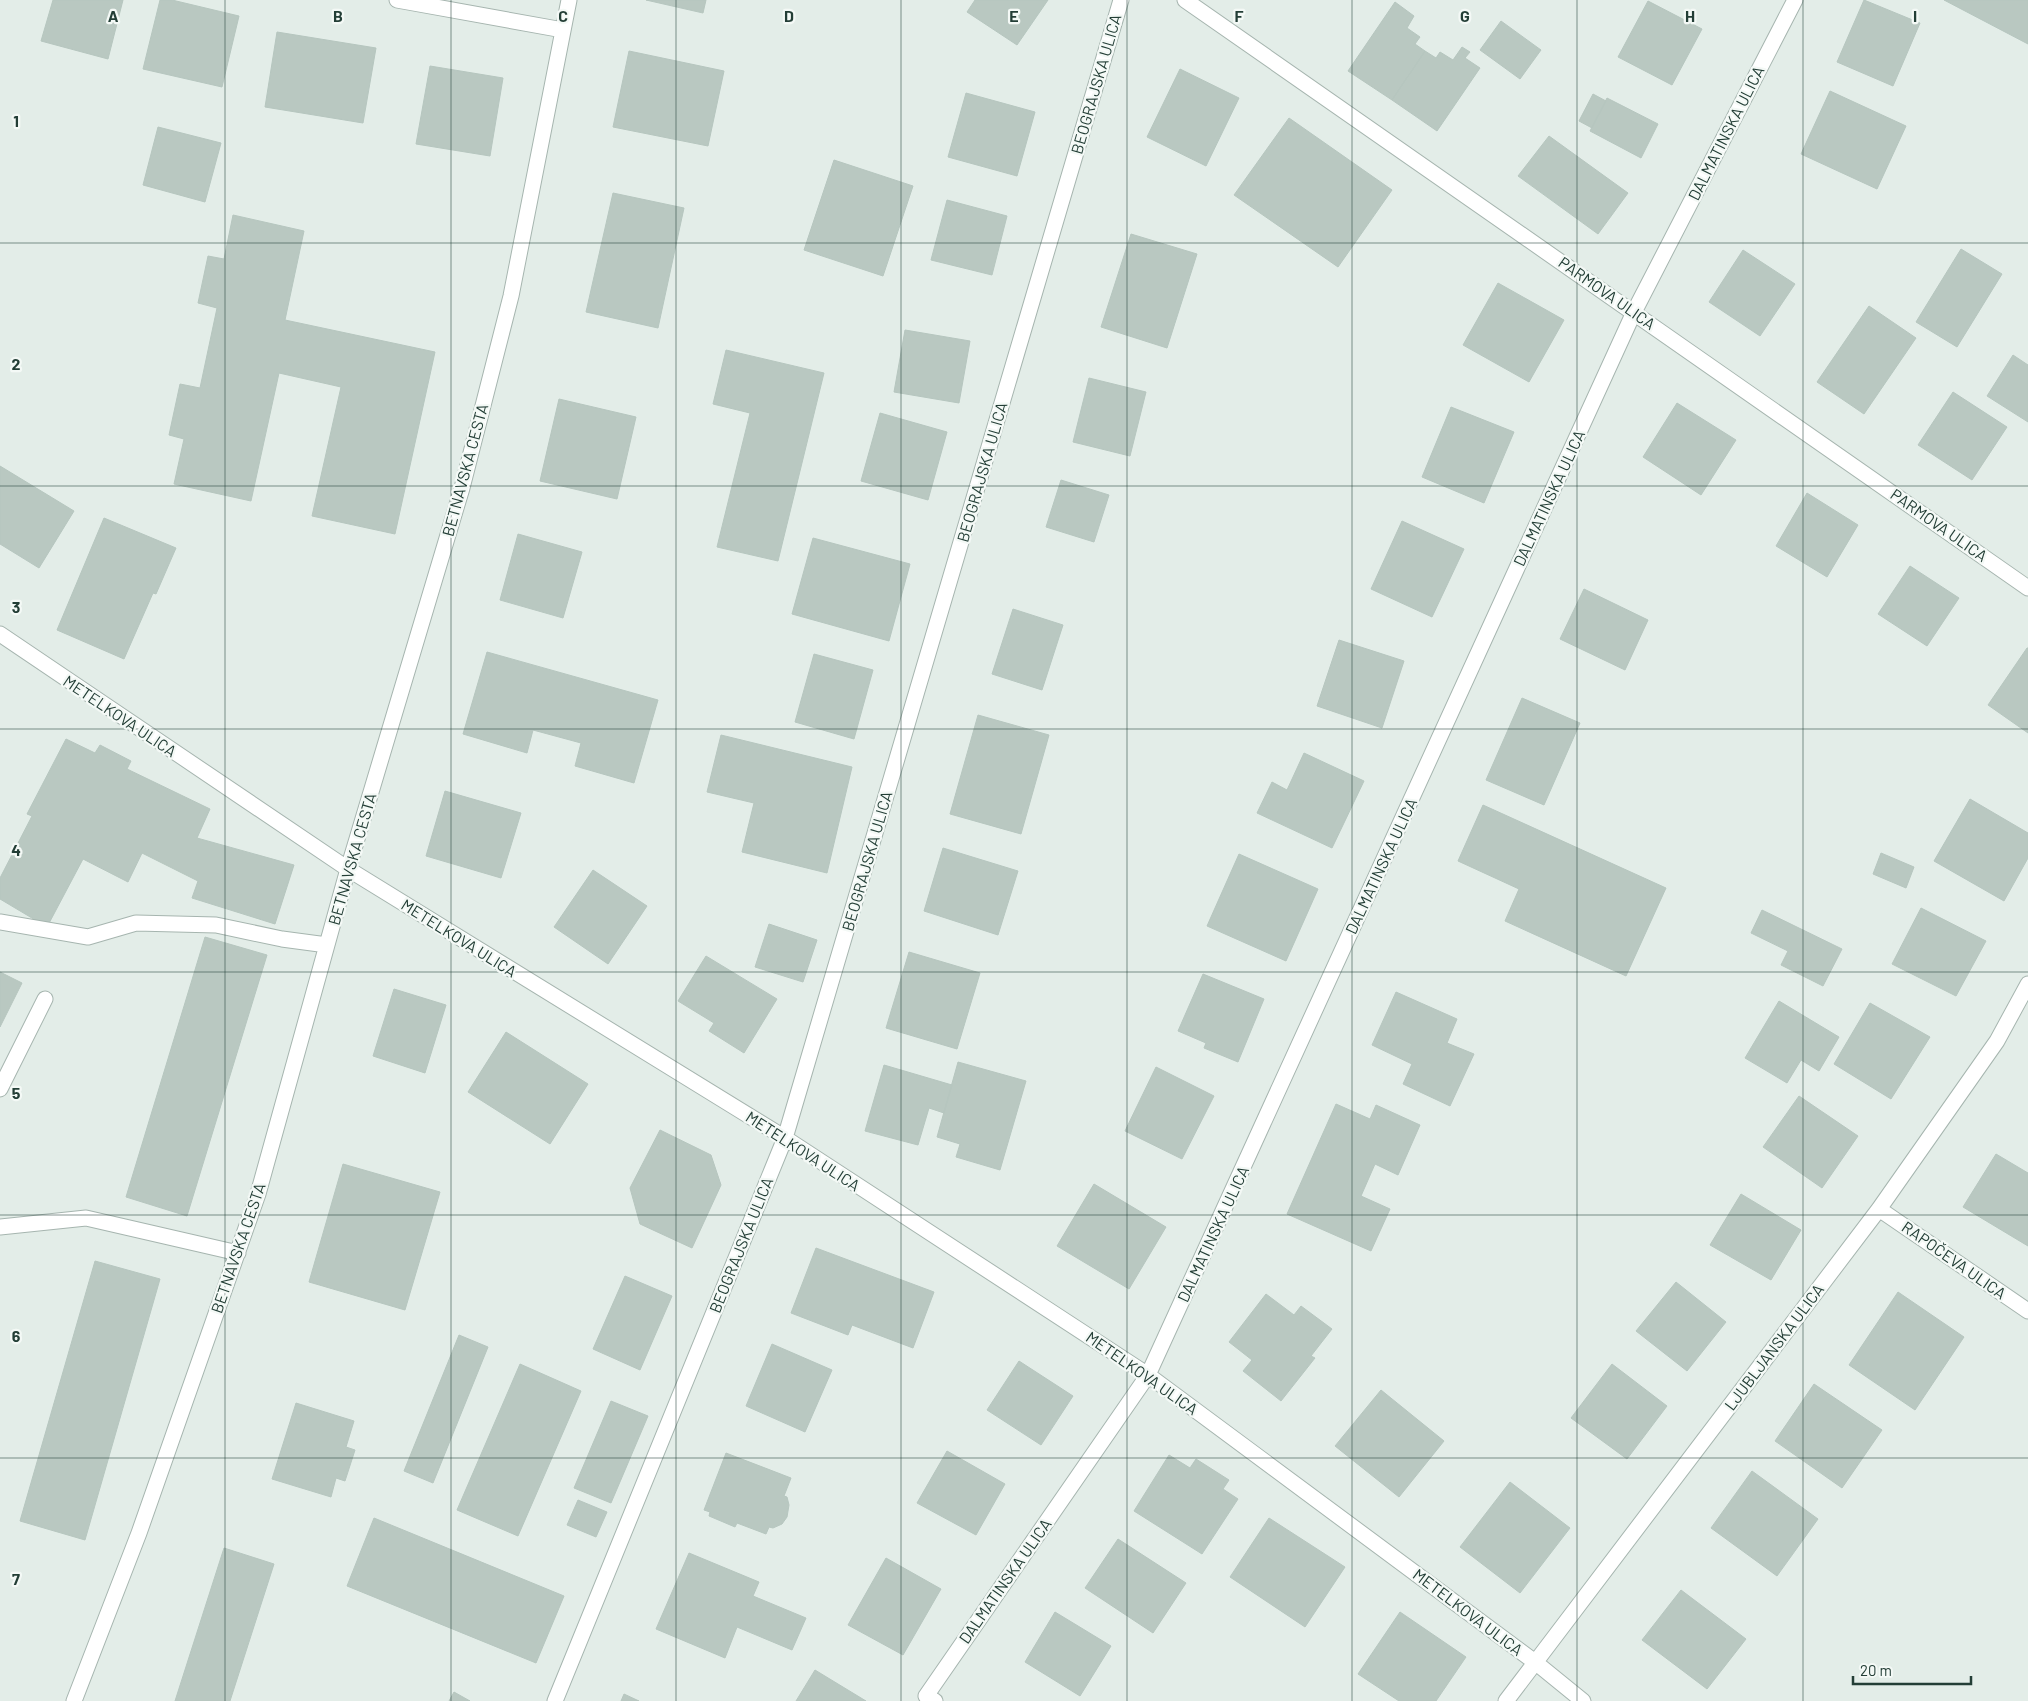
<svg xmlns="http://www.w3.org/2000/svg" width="2028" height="1701" viewBox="0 0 2028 1701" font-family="Barlow,sans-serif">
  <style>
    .building { fill: #b9c8c1; stroke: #b6c6bf }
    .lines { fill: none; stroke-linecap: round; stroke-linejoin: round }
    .minor-casing { stroke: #a6b5af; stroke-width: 17 }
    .minor { stroke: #fff; stroke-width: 15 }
    .grid { fill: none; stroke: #233e36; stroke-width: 1; stroke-opacity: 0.55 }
    .labels { text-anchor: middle; stroke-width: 4.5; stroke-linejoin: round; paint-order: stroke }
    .street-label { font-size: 16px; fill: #233e36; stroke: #f4f9f6 }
    .grid-label { font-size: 16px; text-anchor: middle; font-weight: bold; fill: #233e36; stroke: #f4f9f6; stroke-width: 4.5; stroke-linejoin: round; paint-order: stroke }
  </style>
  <rect width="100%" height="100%" fill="#e3ede8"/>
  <path class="building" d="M53 0H123L108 59 41 41Z
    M160 0H172L239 16 222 87 143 69Z
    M646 0H706L703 13Z
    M975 0H1048L1017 45 967 12Z
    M1864 0 1920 23 1893 86 1837 62Z
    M1944 0H2028V44Z
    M1648 1 1702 29 1672 85 1618 57Z
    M1395 2 1414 16 1407 28 1420 37 1415 44 1425 51 1392 100 1348 71Z
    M1501 21 1541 50 1520 79 1480 50Z
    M277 32 376 48 363 123 265 107Z
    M1462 47 1470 52 1465 58 1480 68 1437 131 1392 100 1425 51 1436 58 1440 52 1453 60Z
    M629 51 724 71 708 146 613 127Z
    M430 66 503 78 490 156 416 144Z
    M1180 69 1239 98 1206 166 1147 137Z
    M1830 91 1906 126 1877 189 1801 154Z
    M966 93 1035 112 1017 176 948 157Z
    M1593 94 1606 101 1592 128 1579 121Z
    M1607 98 1658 124 1641 158 1590 131Z
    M1289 118 1392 190 1338 267 1234 195Z
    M158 127 221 143 205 202 143 185Z
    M1549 136 1628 193 1598 234 1518 176Z
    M834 160 913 186 883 276 804 250Z
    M613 193 684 208 658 328 586 312Z
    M947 200 1007 216 992 275 931 260Z
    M233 215 304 231 285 320 435 352 395 534 312 516 341 387 279 373 251 501 174 484 184 439 169 435 180 384 200 388 217 308 198 303 208 256 224 259Z
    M1131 234 1197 254 1167 348 1101 327Z
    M1961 249 2002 274 1957 347 1916 322Z
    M1743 250 1795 284 1760 336 1709 302Z
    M1498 283 1564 320 1529 382 1463 345Z
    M1869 306 1916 338 1864 414 1817 382Z
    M905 330 970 341 959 403 894 392Z
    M726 350 824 373 778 561 717 547 750 413 713 404Z
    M2013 355 2028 365V422L1987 396Z
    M1089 378 1146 392 1130 456 1073 442Z
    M1953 392 2007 427 1972 480 1918 445Z
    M559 399 636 417 617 499 540 481Z
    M1677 403 1736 440 1701 495 1643 457Z
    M1451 407 1514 432 1484 503 1422 477Z
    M880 413 947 432 928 500 861 481Z
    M0 466 74 511 39 568 0 544Z
    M1061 480 1109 495 1094 542 1046 527Z
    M1807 493 1858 525 1827 577 1776 546Z
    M104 518 176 548 156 594 153 593 124 659 57 630Z
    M1402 521 1464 549 1432 617 1371 589Z
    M518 534 582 552 563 618 500 600Z
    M813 538 910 564 889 641 792 614Z
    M1910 566 1959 598 1927 646 1878 614Z
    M1584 589 1648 620 1625 670 1560 639Z
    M1013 609 1063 625 1042 690 992 674Z
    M1339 640 1404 661 1382 728 1317 706Z
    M2027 648H2028V733L1988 705Z
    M487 652 658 700 634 783 575 766 581 743 533 730 527 753 463 734Z
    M814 654 873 670 854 739 795 722Z
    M1522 698 1580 723 1544 805 1486 780Z
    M978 715 1049 735 1021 834 950 814Z
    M721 735 852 767 827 873 742 852 754 803 707 792Z
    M66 739 95 753 100 745 131 761 127 769 210 809 197 838 294 865 275 924 192 898 198 881 142 853 128 882 83 859 47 927 0 899V878L32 816 27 814Z
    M1304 753 1364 781 1332 848 1257 813 1272 782 1287 790Z
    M445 791 521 813 501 878 426 856Z
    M1970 799 2028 833V858L2004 901 1934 861Z
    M1483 805 1666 888 1626 976 1505 921 1519 889 1458 861Z
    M943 848 1018 871 998 935 924 911Z
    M1881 853 1914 867 1906 888 1873 874Z
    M1239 854 1318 889 1286 961 1207 926Z
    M593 870 647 906 608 964 554 927Z
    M1921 908 1986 941 1956 996 1892 964Z
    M1762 910 1842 949 1823 986 1781 965 1788 951 1751 933Z
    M769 924 817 940 803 982 755 967Z
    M205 937 267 955 187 1216 126 1197Z
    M909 952 980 973 957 1049 886 1028Z
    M706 956 777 999 744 1053 709 1031 714 1023 678 1001Z
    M0 972 22 983 0 1027Z
    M1203 974 1264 999 1238 1062 1204 1048 1206 1043 1178 1031Z
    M394 989 446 1005 425 1073 373 1056Z
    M1396 992 1457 1019 1447 1043 1474 1054 1450 1106 1403 1084 1412 1064 1372 1045Z
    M1779 1001 1839 1037 1819 1071 1801 1060 1787 1083 1745 1058Z
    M1870 1003 1930 1037 1891 1099 1834 1064Z
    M506 1032 588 1084 550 1144 468 1092Z
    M958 1062 1026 1081 1000 1170 956 1157 960 1144 937 1137Z
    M884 1065 952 1085 944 1113 929 1108 918 1145 865 1131Z
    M1156 1067 1214 1096 1182 1159 1125 1131Z
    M1799 1096 1858 1136 1822 1188 1763 1147Z
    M1336 1104 1370 1119 1376 1105 1420 1125 1398 1175 1375 1164 1361 1196 1390 1209 1371 1251 1287 1214Z
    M660 1130 711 1155 721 1185 692 1248 640 1224 630 1188Z
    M1996 1154 2028 1173V1246L1963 1207Z
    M343 1164 440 1192 405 1310 309 1282Z
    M1094 1184 1166 1227 1129 1289 1057 1246Z
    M1741 1194 1801 1230 1771 1280 1710 1245Z
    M816 1248 934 1292 913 1348 852 1325 848 1335 791 1313Z
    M95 1261 160 1279 85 1540 20 1521Z
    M625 1276 672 1296 640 1370 593 1349Z
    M1676 1282 1726 1322 1687 1371 1636 1331Z
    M1898 1292 1964 1337 1915 1410 1849 1365Z
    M1266 1294 1294 1315 1301 1306 1332 1329 1311 1356 1315 1358 1281 1401 1243 1371 1252 1360 1229 1342Z
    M459 1335 488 1347 433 1483 404 1471Z
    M772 1344 832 1370 805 1432 746 1406Z
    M1019 1361 1073 1396 1041 1445 987 1410Z
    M520 1364 581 1391 518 1536 457 1510Z
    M1612 1364 1667 1406 1627 1459 1571 1418Z
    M1814 1384 1882 1430 1842 1488 1775 1441Z
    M1381 1390 1444 1441 1399 1497 1335 1446Z
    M611 1401 648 1416 611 1503 574 1488Z
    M296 1403 354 1421 346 1447 355 1450 345 1481 336 1478 331 1497 272 1479Z
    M947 1451 1005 1484 976 1535 917 1503Z
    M726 1453 791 1478 784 1496 787 1497 789 1505 787 1517 782 1524 773 1528 769 1527 766 1534 737 1523 735 1527 709 1516 710 1512 704 1510Z
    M1169 1455 1190 1468 1196 1459 1229 1480 1223 1489 1238 1499 1202 1554 1134 1511Z
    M1752 1471 1818 1519 1777 1576 1711 1528Z
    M1510 1482 1570 1528 1520 1593 1460 1547Z
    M578 1500 607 1512 596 1537 567 1525Z
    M374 1518 564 1596 536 1663 347 1586Z
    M1269 1518 1345 1567 1305 1627 1230 1577Z
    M1118 1539 1186 1583 1153 1633 1085 1588Z
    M224 1548 274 1564 230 1701H175Z
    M689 1553 759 1582 753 1596 806 1618 792 1650 737 1627 725 1658 656 1629Z
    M886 1558 941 1589 903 1655 848 1625Z
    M1681 1590 1746 1639 1707 1689 1642 1640Z
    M1055 1612 1111 1646 1080 1696 1025 1662Z
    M1400 1612 1466 1657 1436 1701H1399L1358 1674Z
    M815 1670 866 1701H796Z
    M454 1692 470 1701H449Z
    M624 1694 639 1701H621Z"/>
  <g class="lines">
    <g class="minor-casing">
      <path id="minor" d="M397 0 563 30
        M1185 0 2028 588
        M0 634 348 869 785 1138 1148 1375 1535 1662 1583 1701
        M0 922 88 937 136 923 216 925 282 939 327 945
        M0 1089 45 999
        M1879 1209 2028 1311
        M0 1227 86 1218 238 1253
        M74 1701 139 1533 258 1194 348 869 462 488 511 296 569 0
        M555 1701 785 1138 1121 0
        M935 1701 926 1696 1148 1375 1634 312 1795 0
        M1506 1701 1879 1209 1997 1041 2028 984"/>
    </g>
    <use href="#minor" class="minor"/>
  </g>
  <path class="grid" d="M225 0V1701M451 0V1701M676 0V1701M901 0V1701M1127 0V1701M1352 0V1701M1577 0V1701M1803 0V1701M0 243H2028M0 486H2028M0 729H2028M0 972H2028M0 1215H2028M0 1458H2028"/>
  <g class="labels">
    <g class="street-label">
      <text transform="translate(1096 84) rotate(-74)" y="6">BEOGRAJSKA ULICA</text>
      <text transform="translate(1726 133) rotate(-63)" y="6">DALMATINSKA ULICA</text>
      <text transform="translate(1607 293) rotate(35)" y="6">PARMOVA ULICA</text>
      <text transform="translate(465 470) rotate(-75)" y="6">BETNAVSKA CESTA</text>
      <text transform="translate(982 472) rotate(-74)" y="6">BEOGRAJSKA ULICA</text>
      <text transform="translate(1549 498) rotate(-65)" y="6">DALMATINSKA ULICA</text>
      <text transform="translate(1939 525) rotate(35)" y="6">PARMOVA ULICA</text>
      <text transform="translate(120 716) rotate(34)" y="6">METELKOVA ULICA</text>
      <text transform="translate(352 859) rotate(-74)" y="6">BETNAVSKA CESTA</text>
      <text transform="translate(867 861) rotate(-74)" y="6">BEOGRAJSKA ULICA</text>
      <text transform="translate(1381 866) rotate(-65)" y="6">DALMATINSKA ULICA</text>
      <text transform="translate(459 938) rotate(32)" y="6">METELKOVA ULICA</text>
      <text transform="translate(803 1151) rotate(33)" y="6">METELKOVA ULICA</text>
      <text transform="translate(1213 1234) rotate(-65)" y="6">DALMATINSKA ULICA</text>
      <text transform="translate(741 1245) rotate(-68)" y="6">BEOGRAJSKA ULICA</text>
      <text transform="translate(238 1248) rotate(-71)" y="6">BETNAVSKA CESTA</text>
      <text transform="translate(1954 1260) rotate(35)" y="6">RAPOČEVA ULICA</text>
      <text transform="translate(1774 1347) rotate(-53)" y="6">LJUBLJANSKA ULICA</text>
      <text transform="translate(1142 1373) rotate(35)" y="6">METELKOVA ULICA</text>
      <text transform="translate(1005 1581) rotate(-55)" y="6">DALMATINSKA ULICA</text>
      <text transform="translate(1468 1612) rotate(37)" y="6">METELKOVA ULICA</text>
    </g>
  </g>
  <g class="grid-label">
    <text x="113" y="22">A</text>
    <text x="338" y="22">B</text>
    <text x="563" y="22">C</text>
    <text x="789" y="22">D</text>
    <text x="1014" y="22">E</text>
    <text x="1239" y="22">F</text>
    <text x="1465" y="22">G</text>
    <text x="1690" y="22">H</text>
    <text x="1915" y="22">I</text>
    <text x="16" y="127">1</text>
    <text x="16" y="370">2</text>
    <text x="16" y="613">3</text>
    <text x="16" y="856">4</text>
    <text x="16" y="1099">5</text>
    <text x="16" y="1342">6</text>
    <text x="16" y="1585">7</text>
  </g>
  <path d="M1853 1676v8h118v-8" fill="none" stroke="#233e36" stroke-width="2.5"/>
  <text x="1860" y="1676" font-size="15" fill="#233e36" stroke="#f4f9f6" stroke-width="4" paint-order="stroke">20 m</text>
</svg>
